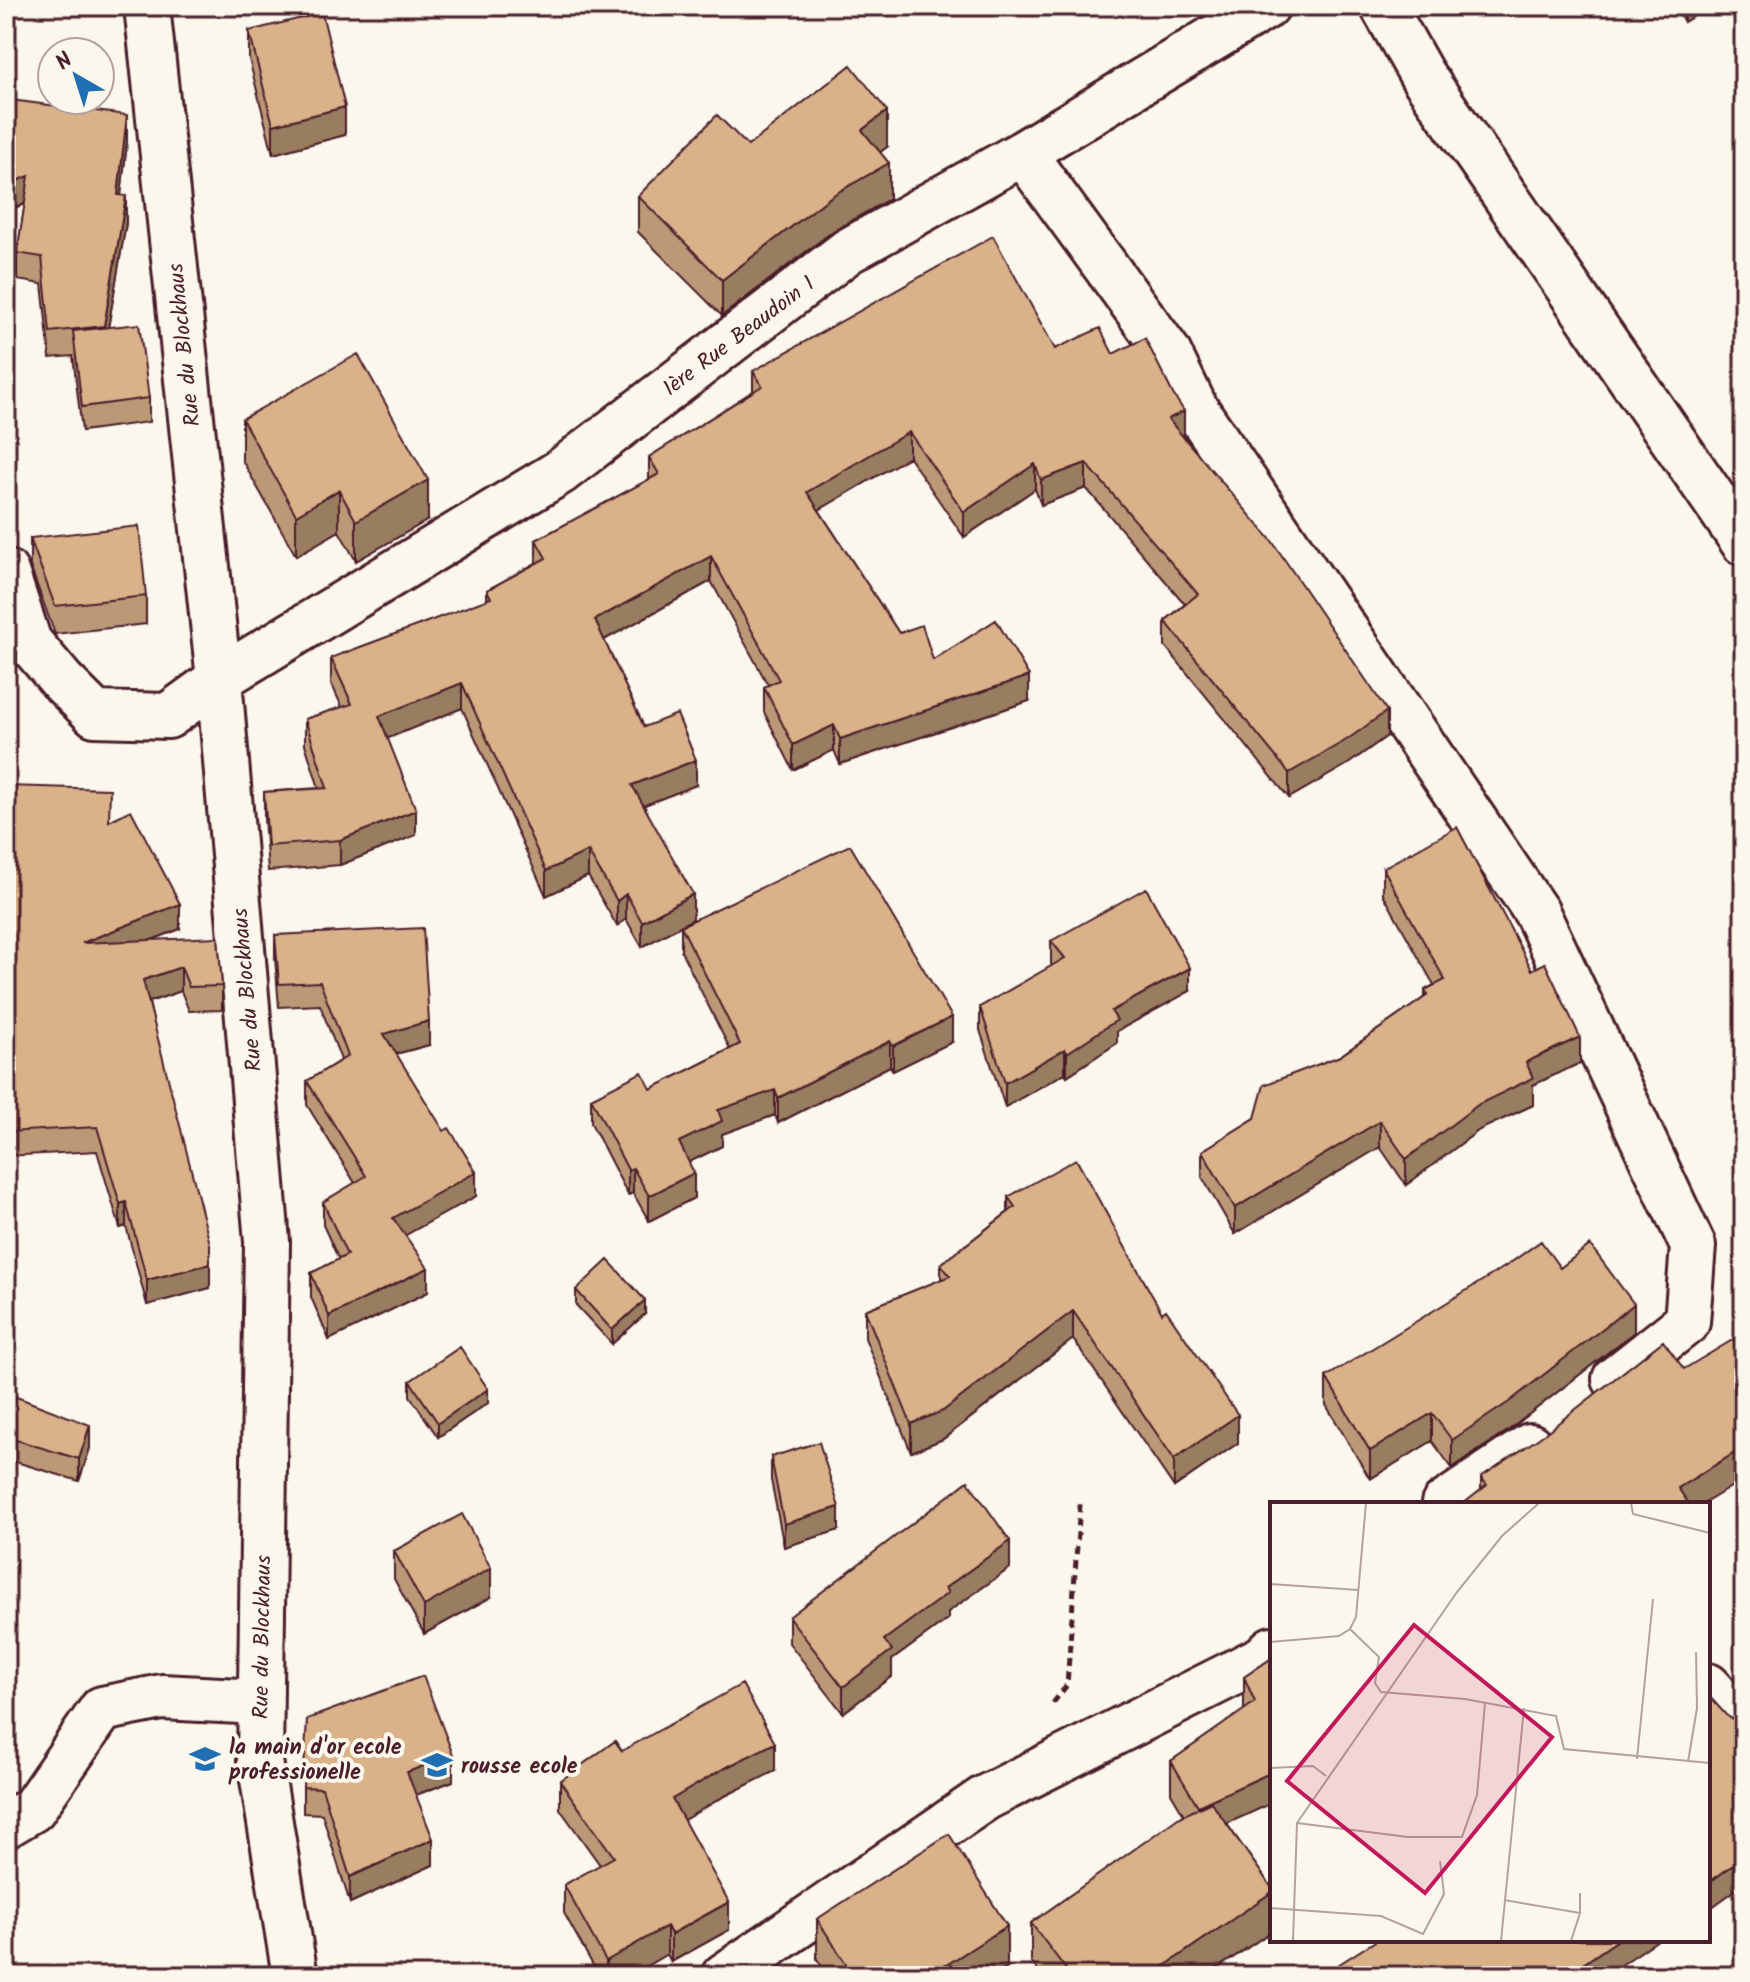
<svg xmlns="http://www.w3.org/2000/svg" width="1750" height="1982" viewBox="0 0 1750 1982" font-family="Kalam,sans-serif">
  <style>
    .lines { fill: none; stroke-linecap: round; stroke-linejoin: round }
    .minor-casing { stroke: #4a1f2b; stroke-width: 50 }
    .path { stroke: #4a1f2b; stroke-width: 5; stroke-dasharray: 8 6; stroke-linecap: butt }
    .minor { stroke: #fbf7ec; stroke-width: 44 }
    .wall { fill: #b97; stroke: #4a1f2b; stroke-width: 2 }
    .shaded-wall { fill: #987d61; stroke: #4a1f2b; stroke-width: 2 }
    .building { fill: #d9b28a; stroke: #4a1f2b; stroke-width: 2 }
    .labels { text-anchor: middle; stroke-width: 8; stroke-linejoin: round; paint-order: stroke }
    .street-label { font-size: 22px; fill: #4a1f2b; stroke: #fbf7ec }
    .poi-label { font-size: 22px; font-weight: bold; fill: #4a1f2b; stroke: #fbf7ec; text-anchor: start }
    .inset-road { fill: none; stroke: #b4a19f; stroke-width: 2 }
    .view { fill: #c2185b; fill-opacity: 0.15; stroke: #c2185b; stroke-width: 4 }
    .inset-edge { fill: none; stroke: #4a1f2b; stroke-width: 4 }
  </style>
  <rect width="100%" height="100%" fill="#fbf7ec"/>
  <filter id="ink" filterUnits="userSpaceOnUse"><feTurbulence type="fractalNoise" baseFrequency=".0125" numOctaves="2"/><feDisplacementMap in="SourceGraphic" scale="16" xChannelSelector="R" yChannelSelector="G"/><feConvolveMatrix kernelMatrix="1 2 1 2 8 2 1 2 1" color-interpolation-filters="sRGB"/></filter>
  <g filter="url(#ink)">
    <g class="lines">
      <g class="minor-casing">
        <path id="minor" d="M147 6 219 679 267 1242 260 1761 295 1976
          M1383 6 1422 75 1744 543
          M1023 153 1168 352 1195 408 1537 913 1693 1246 1687 1322 1615 1379
          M6 572 29 642 62 681 95 714 168 716 219 679 560 472 848 251 1023 153 1267 6
          M1444 1504 1530 1446
          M1708 1686 1744 1725
          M6 1825 33 1809 102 1709 162 1697 260 1702
          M724 1976 985 1798 1263 1658 1272 1649"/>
      </g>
      <path class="path" d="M1053 1703 1067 1685 1080 1504"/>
      <use href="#minor" class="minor"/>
    </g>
    <path class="wall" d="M1674 6H1710L1684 22Z
      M249 31 345 135 273 154 249 59Z
      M11 100 127 142 121 196 126 223 108 327 149 398V422L82 431 73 356 50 358 42 284 17 280V253L25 204 6 211Z
      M748 146 887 147 880 152 889 199 833 231 722 316 638 232V196Z
      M1055 349 1113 354 1184 436 1183 437 1387 736 1348 764 1289 798 1165 646V621L1185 604 1086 488 1041 505 1035 489 964 537 909 457 819 510 899 633 933 660 1029 701 840 764 834 750 793 770 764 712V687L768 685 711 581 604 640 644 727 696 785 644 805 693 919 642 947 626 919 617 926 588 876 546 896 462 708 387 738 416 835 340 865 268 871 264 818V792L319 788 305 744V719L342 707 331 683V658L487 600V590L536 563V540L649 480V457L753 391V371Z
      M242 419 428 520 356 561 339 531 296 556 242 460Z
      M30 538 146 596V624L55 634 30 566Z
      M6 786 110 821 180 929 152 940 222 986V1010L189 1011 181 991 149 1002 210 1288 147 1305 126 1226 120 1228 97 1151 6 1156Z
      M1383 868 1580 1063 1533 1085V1105L1479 1130 1406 1185 1380 1147 1235 1234 1202 1177V1151L1255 1118 1340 1056 1425 997V990L1434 985 1383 894Z
      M681 926 952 1042 893 1071 890 1066 778 1123 775 1115 722 1134V1146L689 1162 694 1198 649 1221 633 1193 628 1195 591 1123V1098L651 1089 730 1049 681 951Z
      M275 935 429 1045 396 1054 476 1196 405 1235 428 1292 329 1340 311 1297V1273L339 1260 323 1225V1202L355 1183 307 1105V1081L341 1060 320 1005 279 1007 275 958Z
      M1051 941 1190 991 1117 1031V1043L1067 1076 1065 1073 1005 1107 980 1030V1007L1052 966 1051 964Z
      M1008 1197 1162 1313 1238 1443 1174 1487 1073 1339 943 1439 911 1452 865 1338V1310L941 1280V1264L1008 1212Z
      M1560 1268 1634 1332 1509 1430 1452 1468 1432 1441 1370 1479 1326 1405V1377Z
      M576 1290 645 1314 612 1344 576 1305Z
      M410 1381 488 1403 438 1437 410 1396Z
      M6 1393 90 1448 79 1481 6 1459Z
      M771 1457 839 1530 784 1547 771 1480Z
      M1481 1477 1703 1504 1481 1490Z
      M394 1551 491 1597 424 1634 394 1579Z
      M1010 1568 948 1612V1619L892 1660V1676L843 1713 789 1643V1617Z
      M1272 1658 1227 1824 1272 1888V1931L1206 1976H1042L1031 1962V1923L1184 1815 1171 1793V1761L1244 1710V1677Z
      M622 1751 775 1771 723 1797 683 1820 729 1930 671 1962 667 1954 629 1976H599L564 1913V1885L600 1865 560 1809V1781Z
      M453 1781 416 1795 433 1865 350 1903 322 1814 303 1813V1787Z
      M817 1919 1007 1967 993 1976H828L817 1959Z"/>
    <path class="shaded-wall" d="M1684 6H1710L1684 22Z
      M345 107V135L273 154V125Z
      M887 111V147L862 166V130Z
      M127 115V142L118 222V195Z
      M889 163V199L833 231 722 316V280L833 195Z
      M29 176V202L6 211V185Z
      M126 196V223L104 352V326Z
      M1184 411V436L1168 444V419Z
      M909 432V457L807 517V492Z
      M1086 463V488L1041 505V480Z
      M1035 464V489L964 537V512Z
      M428 480V520L356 561V521Z
      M339 490V531L296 556V515Z
      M711 556V581L595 645V620Z
      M17 652V666L6 670V656Z
      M1029 676V701L840 764V739Z
      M462 683V708L379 742V716Z
      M1387 711V736L1348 764 1289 798V773Z
      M834 725V750L793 770V745Z
      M696 760V785L632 810V785Z
      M416 810V835L340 865V840Z
      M588 851V876L546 896V871Z
      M626 894V919L617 926V901Z
      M693 894V919L642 947V922Z
      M180 904V929L82 967V943Z
      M181 967V991L143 1004V980Z
      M1190 968V991L1117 1031V1043L1067 1076V1053L1111 1011Z
      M952 1017V1042L893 1071V1046Z
      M429 1021V1045L384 1057V1034Z
      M1580 1037V1063L1533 1085V1105L1479 1130 1406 1185V1159L1526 1062Z
      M890 1041V1066L778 1123V1098Z
      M1065 1049V1073L1005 1107V1083Z
      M775 1090V1115L722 1134V1146L679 1167V1142L718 1110Z
      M1380 1121V1147L1235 1234V1208Z
      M633 1168V1193L628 1195V1170Z
      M476 1172V1196L393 1242V1218Z
      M694 1173V1198L649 1221V1196Z
      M126 1202V1226L120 1228V1204Z
      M210 1264V1288L147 1305V1280Z
      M428 1268V1292L329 1340V1316Z
      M645 1300V1314L612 1344V1330Z
      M1634 1304V1332L1509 1430 1452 1468V1440Z
      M1073 1311V1339L943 1439 911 1452V1424Z
      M488 1389V1403L438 1437V1423Z
      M1432 1413V1441L1370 1479V1451Z
      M1238 1415V1443L1174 1487V1459Z
      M90 1425V1448L79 1481V1459Z
      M1744 1447V1479L1703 1504H1678V1488Z
      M839 1507V1530L784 1547V1524Z
      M1010 1541V1568L948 1612V1619L892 1660V1676L843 1713V1687L884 1640 945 1588Z
      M491 1568V1597L424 1634V1606Z
      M775 1743V1771L723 1797 672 1827V1799L723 1769Z
      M453 1755V1781L407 1798V1772Z
      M1272 1772V1803L1198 1837V1806Z
      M433 1839V1865L350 1903V1877Z
      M1744 1857V1884L1708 1910V1883Z
      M1272 1892V1931L1206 1976H1150Z
      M729 1902V1930L671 1962V1934Z
      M667 1926V1954L629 1976H606V1961Z
      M1007 1926V1967L993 1976H929Z
      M1618 1940H1658L1605 1976H1571L1580 1966Z"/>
    <path class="building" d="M322 13 345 107 273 125 249 31Z
      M851 65 887 111 862 130 889 163 833 195 722 280 638 196 717 115 748 146Z
      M6 73 11 100 127 115 118 195 126 196 104 326 50 332 42 257 17 253 29 176 6 185Z
      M993 236 1055 349 1100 328 1113 354 1145 338 1173 394 1184 411 1168 419 1272 541 1387 711 1348 739 1289 773 1165 621 1198 594 1086 463 1041 480 1035 464 964 512 909 432 807 492 899 633 922 625 933 660 996 620 1029 676 840 739 834 725 793 745 764 687 779 680 711 556 595 620 644 727 677 714 696 760 632 785 693 894 642 922 626 894 617 901 588 851 546 871 462 683 379 716 416 810 340 840 268 846 264 792 327 788 305 719 352 704 331 658 491 598 487 590 546 558 536 540 659 474 649 457 762 386 753 371Z
      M139 324 149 398 82 407 73 331Z
      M358 354 428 480 356 521 339 490 296 515 242 419Z
      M139 526 146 596 55 606 30 538Z
      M6 636 17 652 6 656Z
      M6 786 110 789 109 821 131 810 180 904 82 943 218 937 222 986 189 987 181 967 143 980 210 1244V1264L147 1280 126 1202 120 1204 97 1127 6 1132Z
      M1457 827 1532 970 1545 963 1580 1037 1526 1062 1533 1078 1479 1104 1406 1159 1380 1121 1235 1208 1202 1151 1255 1118 1264 1085 1340 1056 1428 995 1425 990 1445 980 1383 868Z
      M850 845 952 1017 893 1046 890 1041 778 1098 775 1090 718 1110 722 1121 679 1142 694 1173 649 1196 633 1168 628 1170 591 1098 642 1072 651 1089 740 1044 681 926Z
      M1146 888 1190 968 1111 1011 1117 1020 1067 1053 1065 1049 1005 1083 980 1007 1065 958 1051 941Z
      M423 928 429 1021 384 1034 444 1131 449 1128 476 1172 393 1218 428 1268 329 1316 311 1273 347 1255 323 1202 366 1176 307 1081 348 1056 320 982 279 984 275 935Z
      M1076 1159 1162 1313 1166 1310 1238 1415 1174 1459 1073 1311 943 1411 911 1424 865 1310 950 1276 941 1264 1015 1207 1008 1197Z
      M1541 1241 1560 1268 1590 1245 1634 1304 1509 1402 1452 1440 1432 1413 1370 1451 1326 1377 1506 1266Z
      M608 1260 645 1300 612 1330 576 1290Z
      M1744 1333V1447L1678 1488 1689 1504H1463L1487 1485 1481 1477 1539 1438 1663 1341 1684 1369Z
      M460 1347 488 1389 438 1423 410 1381Z
      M6 1393 90 1425 79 1459 6 1437Z
      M819 1442 839 1507 784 1524 771 1457Z
      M968 1481 1010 1541 945 1588 948 1593 884 1640 892 1650 843 1687 789 1617Z
      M462 1514 491 1568 424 1606 394 1551Z
      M1272 1658V1772L1198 1806 1171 1761 1255 1702 1244 1677Z
      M423 1676 453 1755 407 1772 433 1839 350 1877 322 1788 303 1787 307 1719Z
      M742 1684 775 1743 723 1769 672 1799 729 1902 671 1934 667 1926 606 1961 564 1885 614 1857 560 1781 615 1741 622 1751Z
      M1708 1695 1726 1715 1737 1722H1744V1857L1708 1883Z
      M1211 1802 1272 1888V1892L1150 1976H1071L1031 1923 1178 1818Z
      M949 1834 1007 1926 929 1976H854L817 1919Z
      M1377 1940H1618L1580 1966 1581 1968 1571 1976H1334L1330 1970Z"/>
  </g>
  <defs>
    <g id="university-bare" transform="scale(2.4)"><path d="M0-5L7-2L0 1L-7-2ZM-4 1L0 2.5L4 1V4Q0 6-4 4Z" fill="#1f6fb2" stroke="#fbf7ec" stroke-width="2.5" paint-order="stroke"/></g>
    <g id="school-bare" transform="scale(2.4)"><path d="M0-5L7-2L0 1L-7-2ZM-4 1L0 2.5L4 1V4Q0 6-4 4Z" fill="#1f6fb2" stroke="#fbf7ec" stroke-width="2.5" paint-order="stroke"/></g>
  </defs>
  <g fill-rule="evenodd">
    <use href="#university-bare" x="205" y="1759"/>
    <use href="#school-bare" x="437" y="1765"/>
  </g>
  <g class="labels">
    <g class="street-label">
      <text transform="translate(738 335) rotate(-37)" y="8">1ère Rue Beaudoin 1</text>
      <text transform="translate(183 345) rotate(-96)" y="8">Rue du Blockhaus</text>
      <text transform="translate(246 990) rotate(-95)" y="8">Rue du Blockhaus</text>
      <text transform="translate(261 1637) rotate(-89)" y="8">Rue du Blockhaus</text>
    </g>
    <g class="poi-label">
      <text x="229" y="1754">la main d'or ecole<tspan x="229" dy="25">professionelle</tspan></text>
      <text x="461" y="1773">rousse ecole</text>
    </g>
  </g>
  <g transform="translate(1270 1502)">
    <rect width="440" height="440" fill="#fbf7ec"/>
    <path class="inset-road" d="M361 1 363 12 440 31M0 82 88 88M80 127 109 155 105 181 111 190 195 197 286 214 294 247 440 261M80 127 86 115 96 1M0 140 69 134 80 127M367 257 383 97M418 260 427 206 426 150M0 266 43 264 56 274M27 321 138 335H192L207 293 215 201M234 398 310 411M0 406 111 414 153 432 174 392 170 359M23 439 27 321 187 90 232 34 269 1M231 439 254 206M301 439 310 411V391"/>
    <path class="view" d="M144 123 282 235 155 391 17 279Z"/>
    <rect width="440" height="440" class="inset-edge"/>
  </g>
  <rect width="1750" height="1982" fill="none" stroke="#fbf7ec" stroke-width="32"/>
  <rect x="16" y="16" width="1718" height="1950" fill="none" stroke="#4a1f2b" stroke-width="3" filter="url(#ink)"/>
  <g transform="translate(76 76) rotate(321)"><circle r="38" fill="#fbf7ec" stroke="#b4a19f" stroke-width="2"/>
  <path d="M0-6L14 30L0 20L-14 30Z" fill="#1f6fb2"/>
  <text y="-12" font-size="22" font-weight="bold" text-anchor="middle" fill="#4a1f2b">N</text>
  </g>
</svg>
